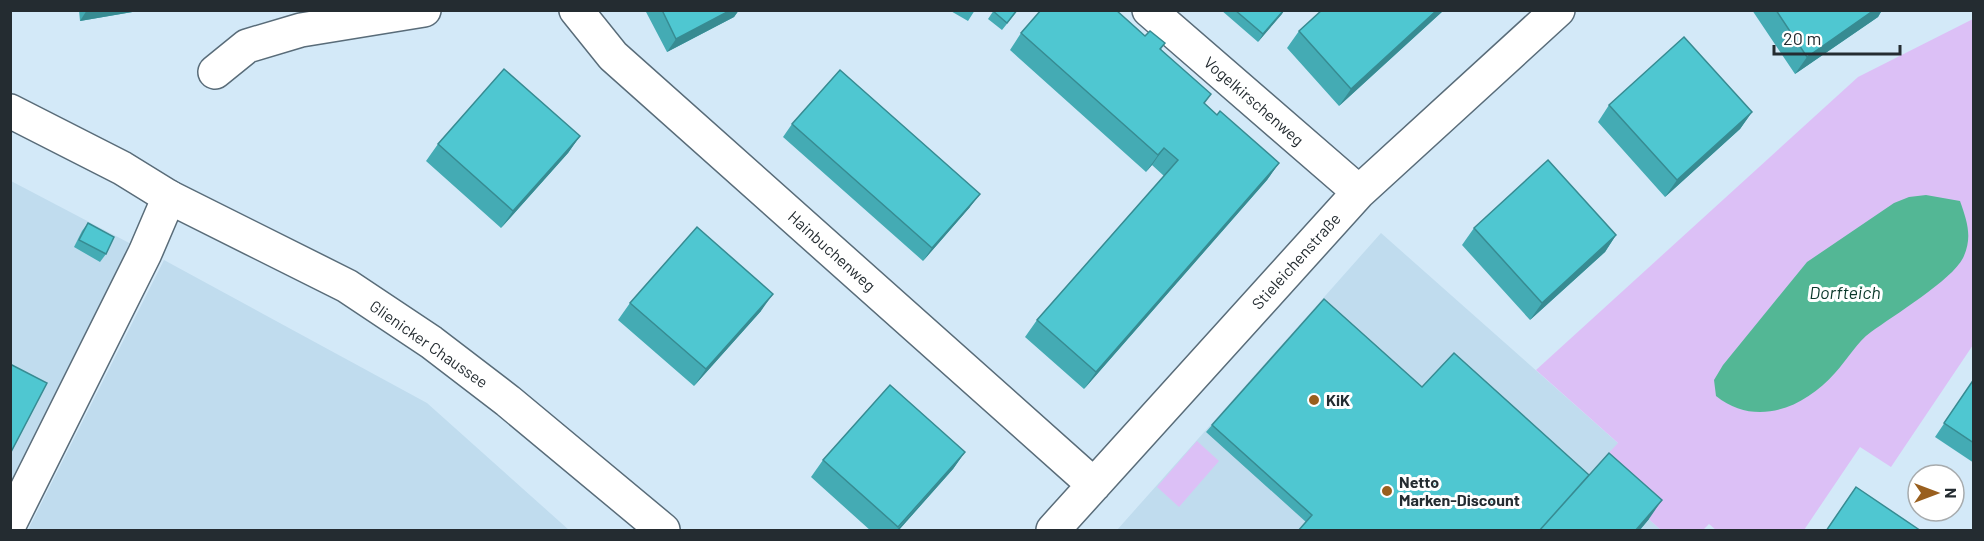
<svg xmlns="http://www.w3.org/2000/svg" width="1984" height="541" viewBox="0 0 1984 541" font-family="Barlow,sans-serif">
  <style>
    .built { fill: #c0dcee }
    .green { fill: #dcc0f6 }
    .water { fill: #53b795 }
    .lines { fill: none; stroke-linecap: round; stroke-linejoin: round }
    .minor-casing { stroke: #596c79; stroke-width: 36 }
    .major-casing { stroke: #596c79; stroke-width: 36 }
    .minor { stroke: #fff; stroke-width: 33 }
    .major { stroke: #fff; stroke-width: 33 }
    .wall { fill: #44abb4 }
    .shaded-wall { fill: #378b92 }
    .building { fill: #4fc7d1; stroke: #378b92; stroke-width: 1.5 }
    .poi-dot { fill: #995f1e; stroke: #fff; stroke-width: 2 }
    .labels { text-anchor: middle; stroke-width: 6; stroke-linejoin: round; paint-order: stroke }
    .street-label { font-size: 16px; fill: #242c31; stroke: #fff }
    .poi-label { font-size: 16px; font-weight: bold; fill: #242c31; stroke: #fff; text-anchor: start }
    .water-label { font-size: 18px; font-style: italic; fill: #0a382a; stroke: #fff }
  </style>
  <rect width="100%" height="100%" fill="#d3e9f8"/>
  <path class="built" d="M11 181 133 245 11 489Z
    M1381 233 1619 444 1594 471 1661 530H1117Z
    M164 260 427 403 569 530H28Z"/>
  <path class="green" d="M1973 19V345L1891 467 1860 447 1804 530H1716L1709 524 1703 530H1661L1593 470 1618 443 1536 370 1858 77Z
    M1197 441 1219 461 1179 507 1157 487Z"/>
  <path class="water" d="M1926 195 1960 201C1967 221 1973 237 1963 258 1952 280 1893 316 1871 332 1857 342 1847 360 1835 373 1804 408 1756 428 1716 396L1714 380 1723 365 1807 262 1894 203 1909 197Z"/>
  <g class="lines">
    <g class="minor-casing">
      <path id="minor" d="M576 10 613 56 1094 485
        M1149 10 1359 192
        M215 72 247 46 301 30 424 10
        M10 523 145 253 169 197
        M1053 530 1359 192 1558 10"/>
    </g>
    <g class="major-casing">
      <path id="major" d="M10 111 122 168 169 197 347 286 431 342 508 401 663 530"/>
    </g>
    <use href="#minor" class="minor"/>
    <use href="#major" class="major"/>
  </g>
  <path class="wall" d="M79 10H144L80 21Z
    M645 10H739L734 17 667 52Z
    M949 10H975L968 21Z
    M994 10H1018L1002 30 988 19Z
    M1221 10H1284L1258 42Z
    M1444 10 1339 106 1287 48 1299 31Z
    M1752 10H1882L1878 17 1795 74Z
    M1021 33 1145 36 1165 43 1161 49 1205 104 1217 115 1279 163 1267 180 1084 389 1025 337 1037 320 1164 176 1152 165 1146 172 1010 50Z
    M1609 105 1752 112 1740 129 1665 197 1598 122Z
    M792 124 970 207 923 261 783 137Z
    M580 136 568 153 501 228 426 161 438 144Z
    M88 223 106 254 100 262 74 247 82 231Z
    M1474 228 1616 235 1605 252 1530 320 1462 245Z
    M630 303 761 311 694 386 618 320Z
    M1974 379V463L1935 437Z
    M1422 387 1589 475 1649 519 1639 531H1298L1306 522 1206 432 1212 425Z
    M965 452 953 469 898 531H871L811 477 823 460Z"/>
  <path class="shaded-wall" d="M87 10H144L80 21Z
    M731 10H739L734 17 667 52 676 39Z
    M1284 10 1282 14 1258 42 1263 34Z
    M1437 10H1444L1339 106 1351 89Z
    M1874 10H1882L1878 17 1795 74 1807 57Z
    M1752 112 1740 129 1665 197 1677 180Z
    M580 136 568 153 501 228 513 211Z
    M1164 148 1152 165 1146 172 1158 155Z
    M1279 163 1267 180 1084 389 1096 372Z
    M980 194 970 207 923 261 932 248Z
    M1616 235 1605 252 1530 320 1542 303Z
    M773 294 761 311 694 386 706 369Z
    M965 452 953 469 898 531H896Z
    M1662 500 1649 519 1639 531H1635Z"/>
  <path class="building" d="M662 10H731L676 39Z
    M994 10H1017L1007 23 993 11Z
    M1041 10H1116L1145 36 1150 31 1165 43 1160 49 1211 94 1204 103 1217 115 1220 111 1279 163 1096 372 1037 320 1178 160 1164 148 1158 155 1021 33Z
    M1235 10H1284L1263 34Z
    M1322 10H1437L1351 89 1299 31Z
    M1776 10H1874L1807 57Z
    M1684 37 1752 112 1677 180 1609 105Z
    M504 69 580 136 513 211 438 144Z
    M840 70 980 194 932 248 792 124Z
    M1548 160 1616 235 1542 303 1474 228Z
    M88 223 114 237 106 254 79 240Z
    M697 227 773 294 706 369 630 303Z
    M1324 299 1422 387 1454 353 1589 475 1539 531H1298L1312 515 1212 425Z
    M10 364 47 383 11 452H10Z
    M1974 379V443L1944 423Z
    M890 385 965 452 898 527 823 460Z
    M1609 453 1662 500 1635 531H1539Z
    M1856 487 1921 531H1826Z"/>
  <g class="poi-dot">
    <circle cx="1314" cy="400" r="6"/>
    <circle cx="1387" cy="491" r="6"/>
  </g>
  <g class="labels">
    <g class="street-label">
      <text transform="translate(1254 101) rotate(41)" y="6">Vogelkirschenweg</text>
      <text transform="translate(832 251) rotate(42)" y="6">Hainbuchenweg</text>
      <text transform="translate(1296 261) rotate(-48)" y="6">Stieleichenstraße</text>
      <text transform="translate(429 344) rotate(35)" y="6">Glienicker Chaussee</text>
    </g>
    <g class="poi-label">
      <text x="1326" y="406">KiK</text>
      <text x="1399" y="488">Netto<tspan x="1399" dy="18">Marken-Discount</tspan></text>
    </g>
    <g class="water-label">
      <text x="1845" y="299">Dorfteich</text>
    </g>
  </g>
  <rect width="1984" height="541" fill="none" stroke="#242c31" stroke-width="24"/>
  <g transform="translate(1936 493) rotate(90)"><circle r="28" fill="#ffffff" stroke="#a7abad" stroke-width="1.5"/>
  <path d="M0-4.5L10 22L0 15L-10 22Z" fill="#995f1e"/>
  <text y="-9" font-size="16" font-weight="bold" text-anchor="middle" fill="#242c31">N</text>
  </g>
  <path d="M1774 45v9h126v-9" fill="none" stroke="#242c31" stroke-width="3"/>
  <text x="1783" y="45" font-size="18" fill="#242c31" stroke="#ffffff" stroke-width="4.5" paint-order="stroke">20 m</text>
</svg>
